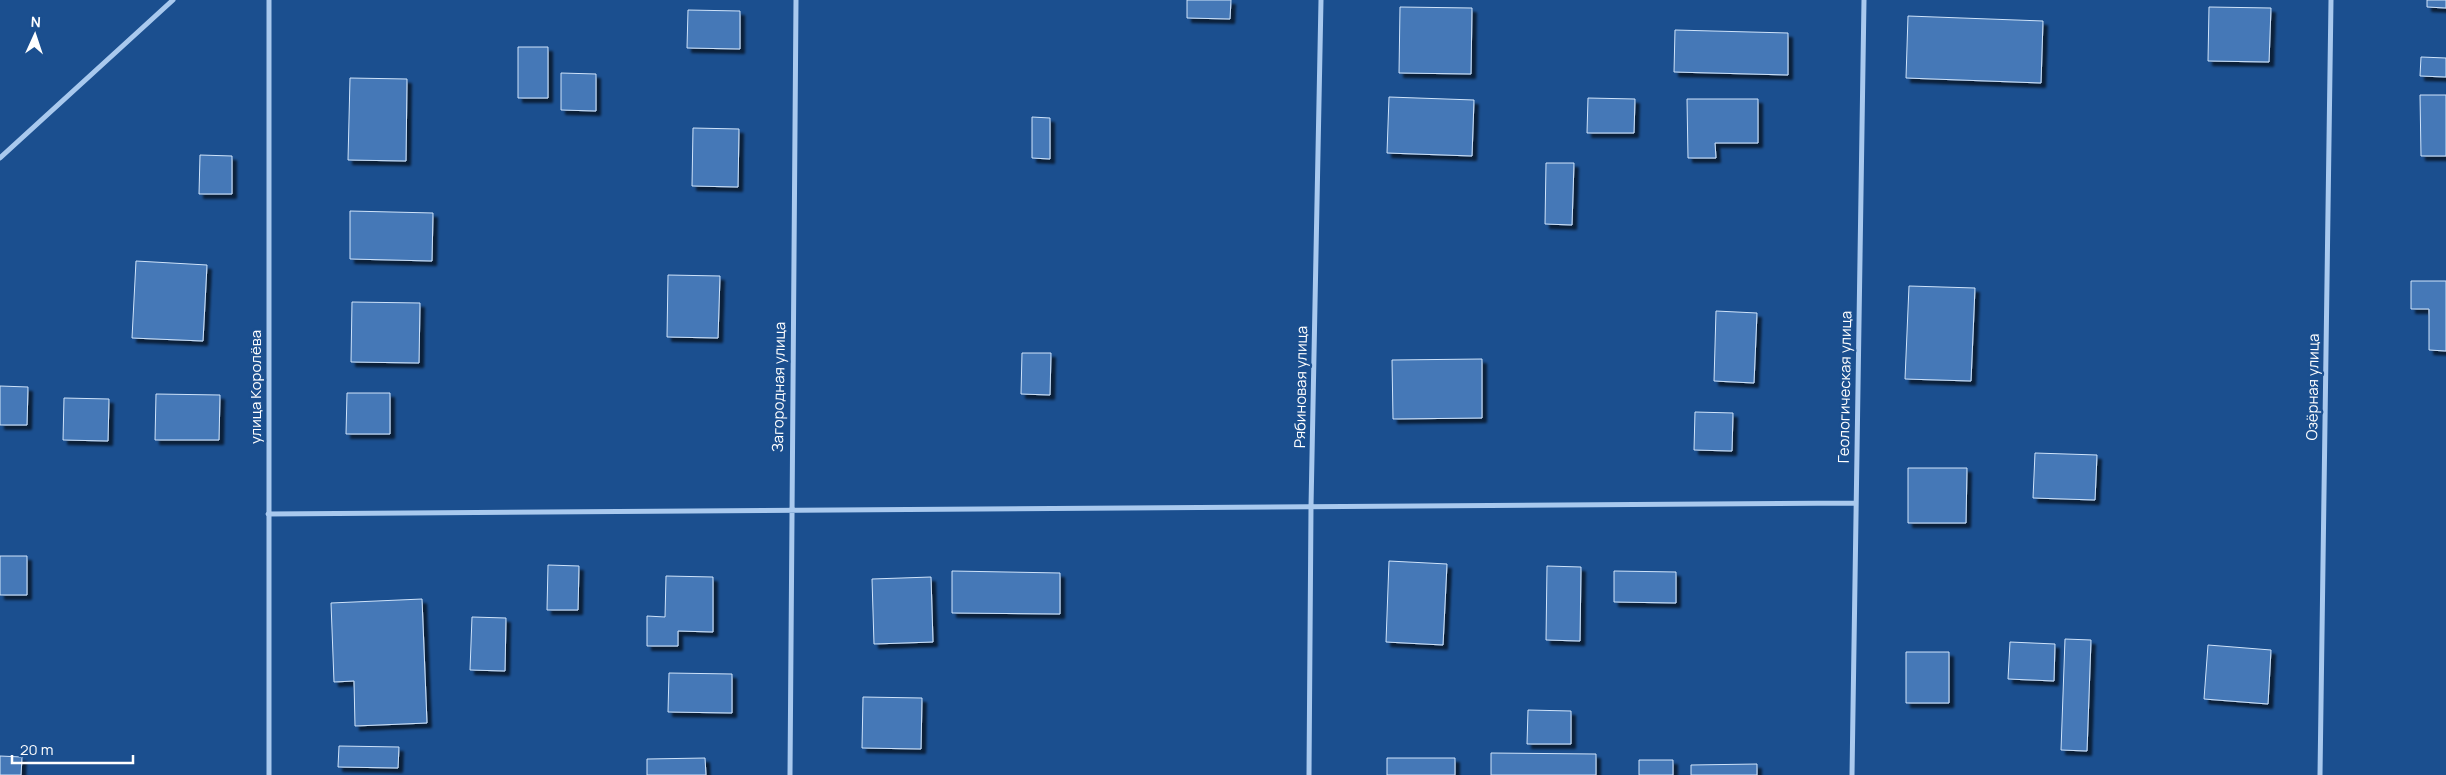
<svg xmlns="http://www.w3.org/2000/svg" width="2446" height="775" viewBox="0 0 2446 775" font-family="Manrope,sans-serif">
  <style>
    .building { fill: #4478b7; stroke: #cfe3fa; filter: url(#shadow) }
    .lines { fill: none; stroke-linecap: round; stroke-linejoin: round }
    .street { stroke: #a9c9ee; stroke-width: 5 }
    .labels { text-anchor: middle; stroke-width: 4.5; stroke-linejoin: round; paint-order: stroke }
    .street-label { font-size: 15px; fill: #fff; stroke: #1b4f8f }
  </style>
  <defs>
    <filter id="shadow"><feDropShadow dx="4.5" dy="4.5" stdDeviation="1" flood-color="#0009"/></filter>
  </defs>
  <rect width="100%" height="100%" fill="#1b4f8f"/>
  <path class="building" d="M1187 0H1231L1230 19 1187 18Z
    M2427 0H2446V8L2427 7Z
    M1400 7 1472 8 1471 74 1399 73Z
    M2209 7 2271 8 2269 62 2208 61Z
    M688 10 740 11V49L687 48Z
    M1908 16 2043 21 2041 83 1906 78Z
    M1675 30 1788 33V75L1674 72Z
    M518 47H548V98H518Z
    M2421 57 2446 58V77L2420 76Z
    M561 73 596 74V111L561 110Z
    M350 78 407 79 406 161 348 160Z
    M2420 95H2446V156H2421Z
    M1389 97 1474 100 1472 156 1387 153Z
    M1588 98 1635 99 1634 133H1587Z
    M1687 99H1758V143H1715L1716 158H1688Z
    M1032 117 1050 118V159L1032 158Z
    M693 128 739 129 738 187 692 186Z
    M200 155 232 156V194H199Z
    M1546 163H1574L1572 225 1545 224Z
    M350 211 433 213 432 261 350 259Z
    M136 261 207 265 203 341 132 338Z
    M668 275 720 276 718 338 667 337Z
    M2411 281H2446V351L2429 350V309H2411Z
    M1909 286 1975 288 1971 381 1905 379Z
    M352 302 420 303 419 363 351 362Z
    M1716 311 1757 313 1754 383 1714 381Z
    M1022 353H1051L1050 395 1021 394Z
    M1482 359V418L1393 419 1392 360Z
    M0 386 28 387 27 425H0Z
    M347 393H390V434H346Z
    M156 394 220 395 219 440H155Z
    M64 398 109 399 108 441 63 440Z
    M1695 412 1733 413 1732 451 1694 450Z
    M2035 453 2097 455 2095 500 2033 498Z
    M1908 468H1967L1966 523H1908Z
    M0 556H27V595H0Z
    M1389 561 1447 564 1443 645 1386 642Z
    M548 565 579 566 578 610H547Z
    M1547 566 1581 567 1580 641 1546 640Z
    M952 571 1060 573V614L952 613Z
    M1614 571 1676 572V603L1614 602Z
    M666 576 713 577V632L678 631V646H647V616L665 617Z
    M931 577 933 642 874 644 872 579Z
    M422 599 427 723 355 726 354 681 334 682 331 603Z
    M472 617 506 618 505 671 470 670Z
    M2065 639 2091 640 2087 751 2061 750Z
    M2010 642 2055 644 2054 681 2008 679Z
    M2208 645 2271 650 2268 704 2204 699Z
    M1906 652H1949V703H1906Z
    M669 673 732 674V713L668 712Z
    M863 697 922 698 921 749 862 748Z
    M1528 710 1571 711V744H1527Z
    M339 746 399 747 398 768 338 767Z
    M1491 753 1596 754V775H1491Z
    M0 756 22 757 21 775H0Z
    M705 758 706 775H647V759Z
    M1387 758H1455V775H1387Z
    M1639 760H1673V775H1639Z
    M1757 764V775H1691V765Z"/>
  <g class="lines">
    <path class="street" d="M269 0V775
      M0 158 173 0
      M268 514 1856 503
      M790 775 796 0
      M1309 775 1311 507 1321 0
      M1852 775 1864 0
      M2320 775 2331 0"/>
  </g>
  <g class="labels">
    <g class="street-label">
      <text transform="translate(256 387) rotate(-90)" y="5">улица Королёва</text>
      <text transform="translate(779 387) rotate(-89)" y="5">Загородная улица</text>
      <text transform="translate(1301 387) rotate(-89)" y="5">Рябиновая улица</text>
      <text transform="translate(1845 387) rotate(-89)" y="5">Геологическая улица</text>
      <text transform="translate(2313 387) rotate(-89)" y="5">Озёрная улица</text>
    </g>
  </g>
  <g transform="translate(35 35) rotate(3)" stroke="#1b4f8f" stroke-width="4" paint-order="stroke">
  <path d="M0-4L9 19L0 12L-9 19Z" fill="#ffffff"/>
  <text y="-8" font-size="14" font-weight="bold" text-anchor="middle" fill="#ffffff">N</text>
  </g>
  <path d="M12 755v8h121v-8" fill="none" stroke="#ffffff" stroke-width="2.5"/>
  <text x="20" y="755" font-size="15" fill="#ffffff" stroke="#1b4f8f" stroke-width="4" paint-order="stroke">20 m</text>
</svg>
